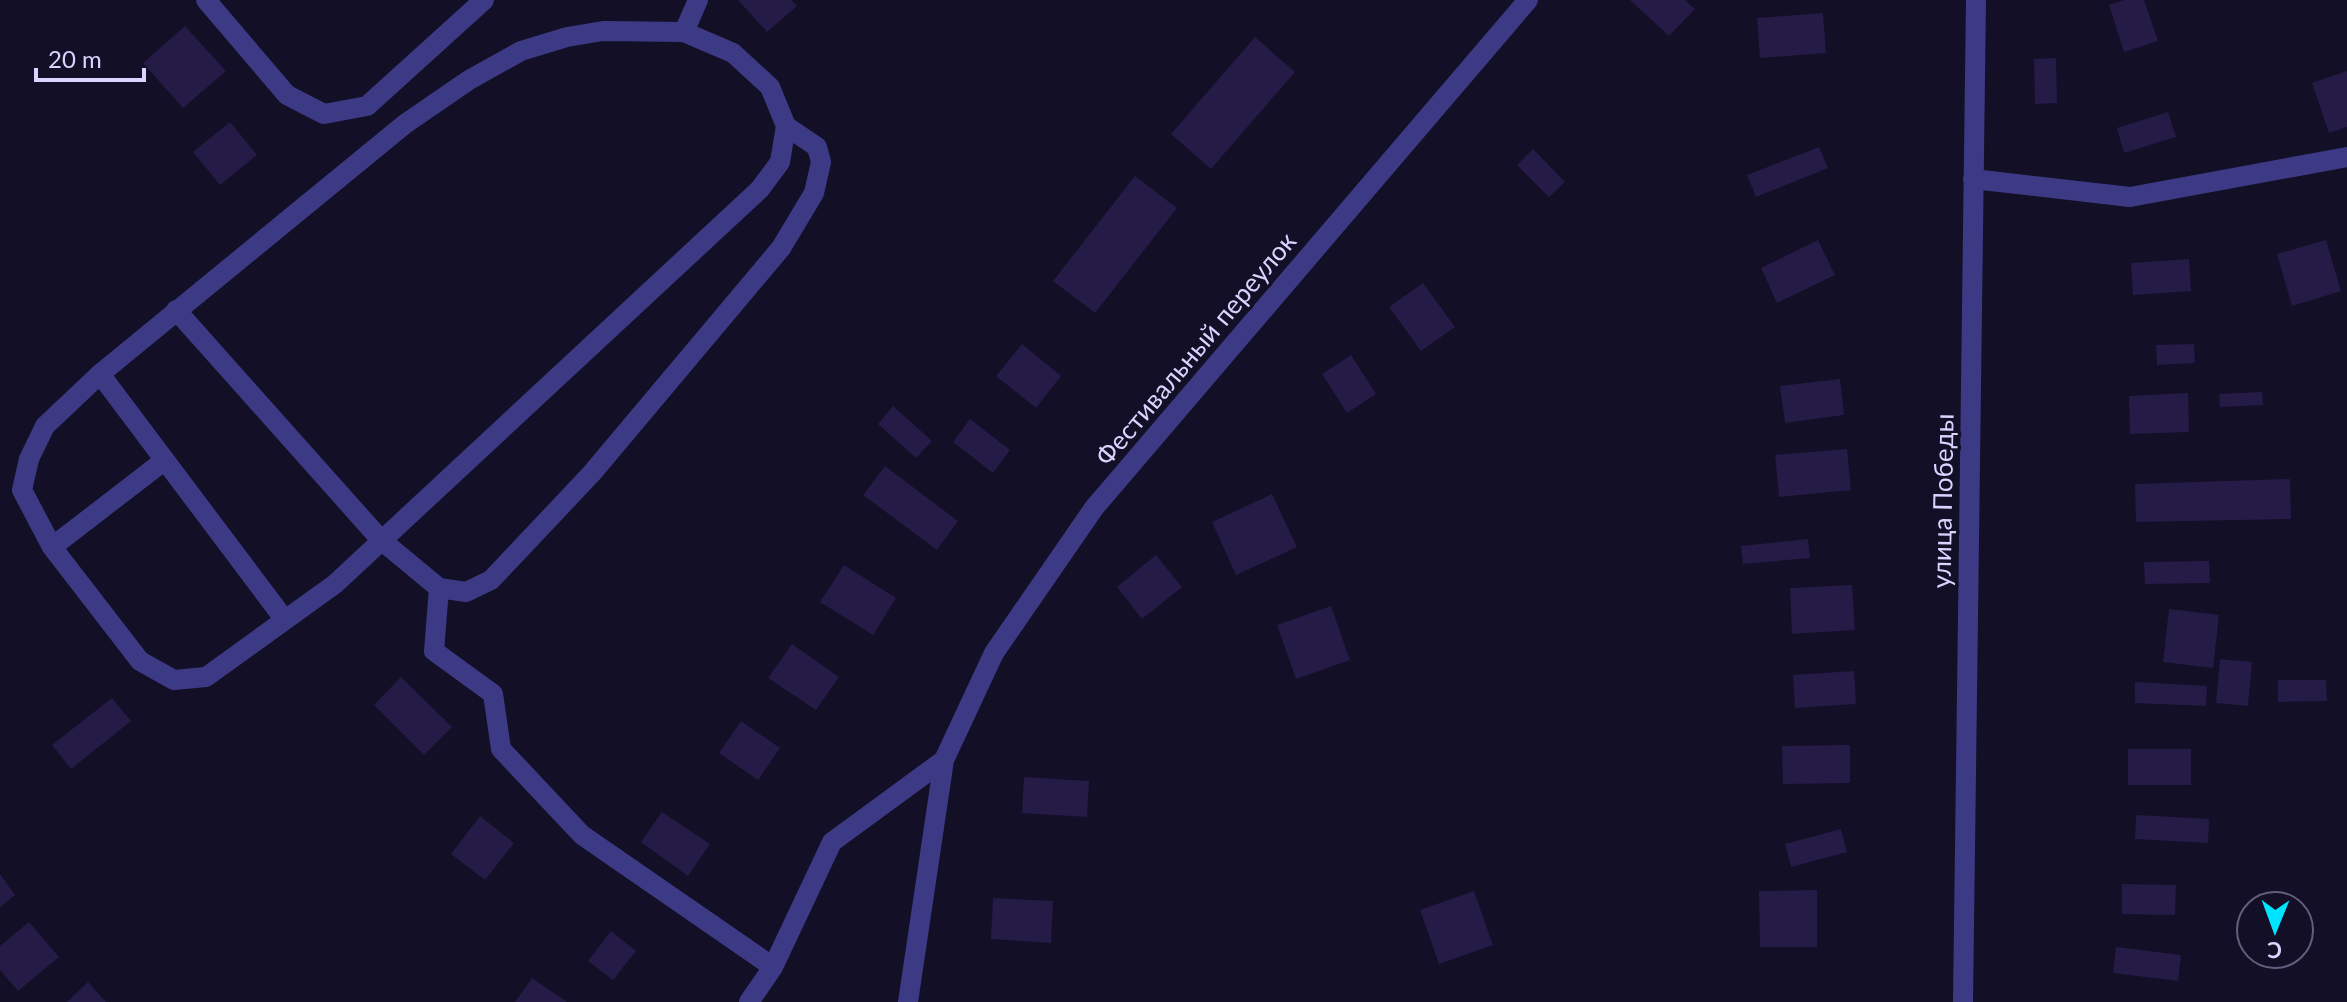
<svg xmlns="http://www.w3.org/2000/svg" width="2347" height="1002" viewBox="0 0 2347 1002" font-family="Lato,sans-serif">
  <style>
    .building { fill: #241b47 }
    .lines { fill: none; stroke-linecap: round; stroke-linejoin: round }
    .minor { stroke: #3d3a85; stroke-width: 20 }
    .labels { text-anchor: middle; stroke-width: 7; stroke-linejoin: round; paint-order: stroke }
    .street-label { font-size: 26px; fill: #d9d4ff; stroke: #130f26 }
  </style>
  <rect width="100%" height="100%" fill="#130f26"/>
  <path class="building" d="M738 0H791L797 6 767 32Z
    M1630 0H1685L1695 9 1669 36Z
    M2125 0H2144L2158 41 2124 52 2109 5Z
    M1823 13 1826 53 1760 58 1757 18Z
    M185 26 226 71 183 108 143 63Z
    M1255 37 1295 72 1211 169 1171 134Z
    M2056 58 2057 103 2035 104 2034 59Z
    M2347 71V127L2329 133 2312 83Z
    M2168 112 2176 137 2124 153 2117 128Z
    M230 122 257 155 220 185 193 152Z
    M1819 147 1828 168 1756 197 1747 175Z
    M1533 149 1565 182 1549 197 1517 165Z
    M1135 176 1177 208 1095 313 1053 281Z
    M1818 240 1835 275 1777 303 1761 268Z
    M2326 240 2341 291 2292 306 2277 254Z
    M2189 259 2191 291 2133 295 2131 263Z
    M1423 283 1455 327 1421 351 1389 307Z
    M1022 344 1061 376 1036 408 996 376Z
    M2194 344 2195 363 2157 365 2156 345Z
    M1351 355 1376 394 1347 413 1322 374Z
    M1840 379 1844 415 1785 423 1780 386Z
    M2262 392 2263 405 2220 407 2219 394Z
    M2188 393 2189 432 2130 434 2129 396Z
    M893 406 932 441 916 458 878 424Z
    M970 419 1010 450 993 473 953 442Z
    M1847 449 1851 490 1779 497 1775 455Z
    M885 466 958 521 937 550 863 495Z
    M2290 479 2291 519 2136 522 2135 484Z
    M1272 494 1297 547 1236 575 1212 522Z
    M1808 539 1810 558 1743 564 1741 546Z
    M1156 555 1182 587 1142 619 1117 587Z
    M2209 561 2210 583 2145 584 2144 562Z
    M844 565 896 598 873 635 820 602Z
    M1852 585 1855 630 1792 634 1790 588Z
    M1331 606 1350 660 1296 679 1277 625Z
    M2169 609 2219 615 2213 668 2163 662Z
    M792 644 839 677 816 710 768 678Z
    M2220 659 2252 662 2248 706 2216 703Z
    M1854 671 1856 704 1795 708 1793 675Z
    M401 677 452 727 424 755 374 705Z
    M2278 680H2326L2327 701 2278 702Z
    M2135 682 2207 686 2206 706 2135 703Z
    M112 698 131 721 71 769 52 745Z
    M741 721 780 748 758 780 719 753Z
    M1850 745V783L1783 784 1782 746Z
    M2128 749H2191V785H2128Z
    M1024 777 1089 781 1087 817 1022 813Z
    M662 812 710 844 688 876 641 842Z
    M2136 815 2209 819 2208 843 2135 839Z
    M480 816 514 843 485 880 451 854Z
    M1841 829 1847 852 1791 867 1785 844Z
    M0 874 15 895 0 907Z
    M2122 884 2176 885 2175 915 2122 914Z
    M1817 890V947H1760L1759 891Z
    M1474 891 1493 945 1439 964 1420 910Z
    M993 898 1053 901 1051 943 991 939Z
    M29 922 59 957 18 991 0 970V946Z
    M611 931 636 951 613 980 588 961Z
    M2116 947 2181 955 2178 981 2113 973Z
    M532 978 567 1002H515Z
    M88 982 106 1002H67Z"/>
  <g class="lines">
    <path class="minor" d="M206 0 287 95 324 114 367 106 484 0
      M603 31 684 32 733 53 770 87 786 126 780 162 760 189 335 584 206 677 174 680 140 661 52 547 22 490 29 459 45 426 100 374 405 124 469 80 521 51 567 37Z
      M684 32 698 0
      M1973 179 2130 197 2347 157
      M176 310 381 540 439 588 466 592 491 580 592 473 781 248 814 193 821 162 817 147 786 126
      M100 374 285 620
      M52 547 165 460
      M439 588 434 651 493 694 501 749 582 835 773 967
      M749 1002 773 967 832 842 944 760
      M908 1002 944 760 994 653 1094 508 1528 0
      M1963 1002 1976 0"/>
  </g>
  <g class="labels">
    <g class="street-label">
      <text transform="translate(1196 349) rotate(-50)" y="9">Фестивальный переулок</text>
      <text transform="translate(1943 501) rotate(-89)" y="9">улица Победы</text>
    </g>
  </g>
  <g transform="translate(2275 930) rotate(181)"><circle r="38" fill="#130f26" stroke="#625e7d" stroke-width="2"/>
  <path d="M0-6L14 30L0 20L-14 30Z" fill="#00e5ff"/>
  <text y="-12" font-size="22" font-weight="bold" text-anchor="middle" fill="#d9d4ff">С</text>
  </g>
  <path d="M36 68v12h108v-12" fill="none" stroke="#d9d4ff" stroke-width="4"/>
  <text x="48" y="68" font-size="24" fill="#d9d4ff" stroke="#130f26" stroke-width="6" paint-order="stroke">20 m</text>
</svg>
